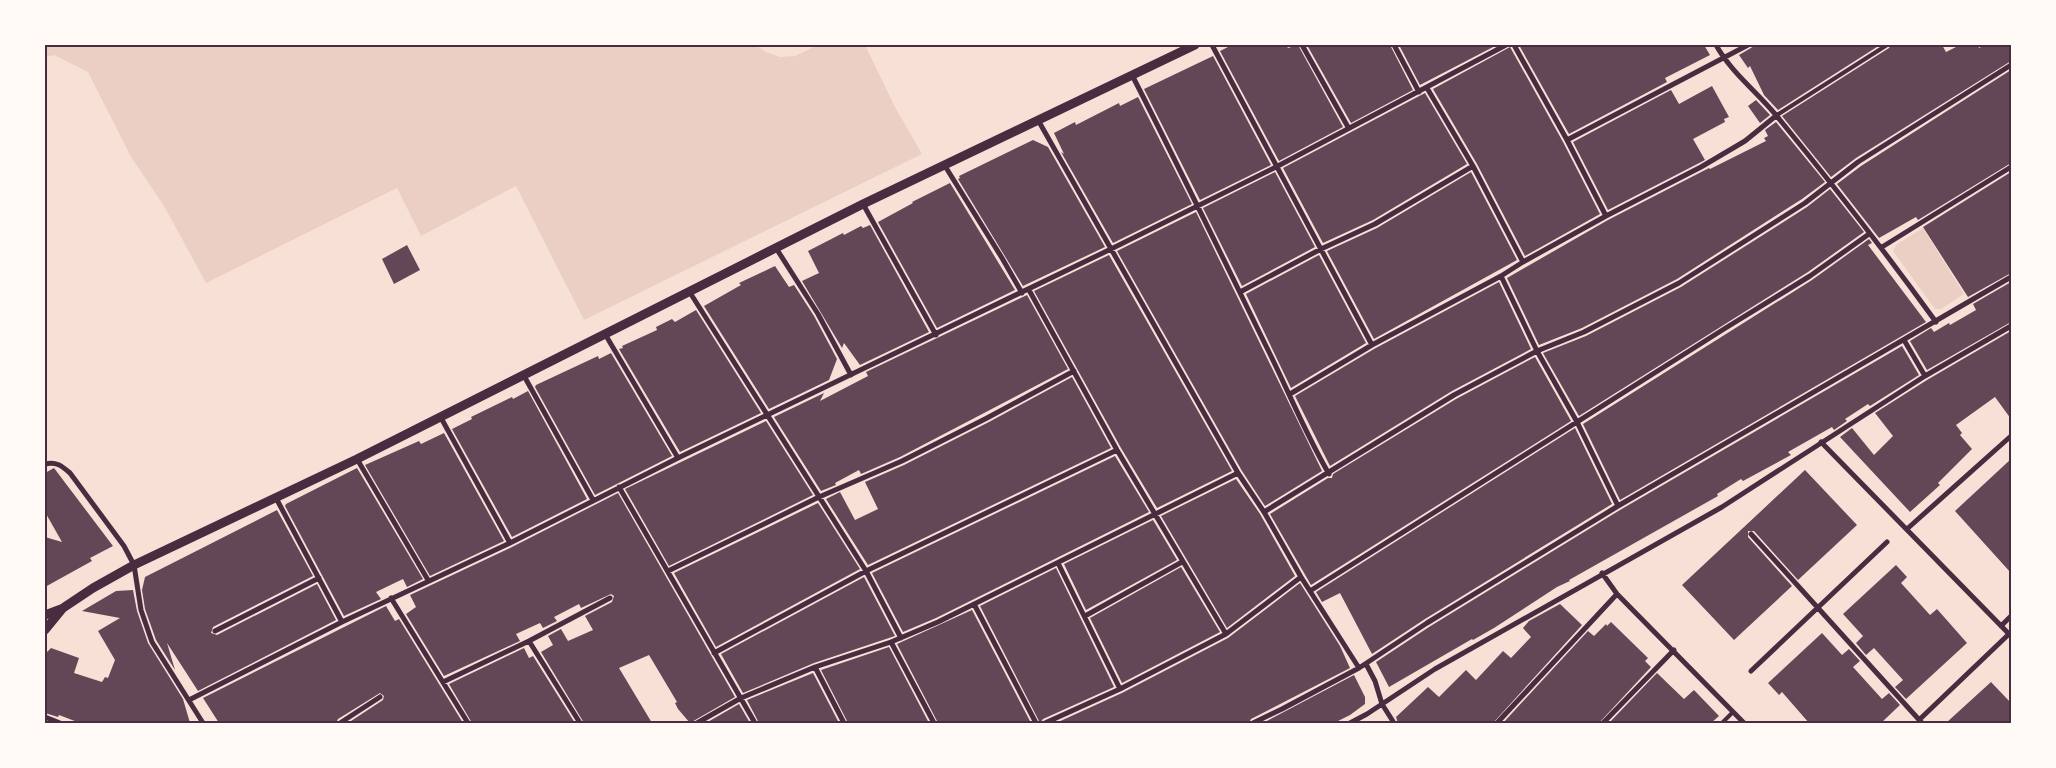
<svg xmlns="http://www.w3.org/2000/svg" width="2056" height="768" viewBox="0 0 2056 768" font-family="Bitter,serif">
  <style>
    .green { fill: #ebcfc5 }
    .building { fill: #644757 }
    .lines { fill: none; stroke-linecap: round; stroke-linejoin: round }
    .service { stroke: #4a2c40; stroke-width: 4 }
    .minor { stroke: #4a2c40; stroke-width: 5 }
    .tertiary { stroke: #4a2c40; stroke-width: 9 }
    .neatline { fill: none; stroke: #4a2c40; stroke-width: 2 }
  </style>
  <rect width="100%" height="100%" fill="#f7e1d7"/>
  <path class="green" d="M45 45H755L766 52 780 57 795 56 818 45H865L895 107 922 154 584 320 516 186 421 236 397 188 206 283 164 206 131 157 88 72 54 55 45 57Z
    M1923 228 1964 294 1941 309H1935L1893 251 1896 245Z"/>
  <path class="building" d="M1232 45H1286L1288 48 1298 45 1343 127 1279 161 1220 51Z
    M1307 45H1390L1413 90 1351 123Z
    M1399 45H1497L1420 85Z
    M1519 45H1704L1710 55 1665 78 1667 82 1569 134Z
    M1756 45H1822L1824 47 1828 45H1880L1778 110 1764 95 1750 66 1748 68 1739 55Z
    M1891 45H1942L1946 52 1960 45H1978L1979 48 1985 45H2011V61L1856 158 1831 177 1782 116 1889 48Z
    M1510 47 1563 142 1600 214 1525 256 1477 164 1433 89Z
    M1213 56 1271 165 1200 200 1144 89Z
    M2011 70V163L1918 220 1916 217 1879 238 1837 184 1861 166Z
    M1712 86 1729 117 1724 119 1725 122 1693 139 1705 160 1608 210 1573 142 1671 90 1679 104Z
    M1425 93 1467 164 1373 220 1323 243 1283 168Z
    M1138 97 1192 204 1113 243 1061 152 1064 154 1054 133 1075 122 1076 125 1119 103 1120 106Z
    M1756 100 1770 115 1760 123 1748 106Z
    M1776 122 1825 182 1802 199 1677 279 1582 328 1539 345 1507 278 1608 220 1709 168 1710 169 1766 141 1764 138 1768 136 1765 130Z
    M1033 140 1048 147 1105 247 1023 286 958 179 960 178 959 176Z
    M1275 172 1315 247 1242 286 1203 208Z
    M1471 172 1517 260 1374 339 1327 251 1377 228Z
    M2011 172V273L1968 297 1923 227Z
    M950 183 1015 290 937 328 878 222 913 203 912 202Z
    M1830 189 1864 232 1808 272 1579 416 1543 353 1586 336 1681 287 1807 207Z
    M1196 212 1322 471 1265 506 1242 471 1117 251Z
    M870 225 929 332 860 365 844 343 842 348 802 281 819 273 808 251 843 233 844 235 861 226 863 228Z
    M1869 239 1872 243 1868 245 1926 322 1620 500 1583 424 1812 280Z
    M407 245 420 270 394 284 382 259Z
    M1109 255 1232 471 1157 508 1121 448 1034 291Z
    M1319 255 1366 343 1291 388 1246 294Z
    M775 266 789 287 794 285 814 316 837 359 829 380 769 409 704 306 741 285 739 283Z
    M1499 282 1531 349 1452 391 1330 466 1295 396 1374 349Z
    M2011 282V322L1927 370 1910 341 1931 328 1934 332 1949 323 1950 325 1976 310 1973 304Z
    M1027 295 1068 369 900 457 861 474 859 470 835 483 836 485 821 491 774 417 824 393 820 401 868 376 866 372Z
    M696 310 761 413 680 452 619 349 623 348 622 346 657 330 656 327 672 319 675 322Z
    M2011 331V419L1995 397 1956 425 1962 433 1960 435 1972 449 1938 483 1940 485 1910 512 1840 437 1852 428 1874 455 1893 436 1875 413 1927 380Z
    M1902 346 1919 375 1870 406 1868 404 1845 419 1847 421 1834 430 1832 427 1788 452 1791 455 1743 481 1741 479 1717 494 1718 496 1569 580 1570 581 1557 587 1494 628 1473 640 1472 639 1389 687 1376 662 1429 627 1620 510Z
    M611 353 672 456 595 495 535 387 536 385 598 356 599 359Z
    M1535 357 1571 421 1311 585 1270 514 1328 478H1332L1333 474 1456 399Z
    M1072 377 1111 448 868 565 826 499 840 492 855 520 878 509 865 482 904 465 989 422Z
    M528 391 587 499 512 537 452 429 472 419 471 417 512 397 513 399Z
    M766 421 813 495 669 566 625 489Z
    M1575 428 1612 504 1425 619 1372 654 1340 593 1322 602 1316 592Z
    M444 433 504 541 430 576 365 465 419 441 421 444Z
    M1115 456 1149 512 936 618 903 632 872 573Z
    M2011 459V573L1955 511Z
    M54 468 113 546 90 558 92 561 45 587V537L62 542 45 512V473Z
    M357 468 423 579 407 587 403 579 376 592 381 599 344 616 285 506 286 504Z
    M1805 470 1857 525 1798 580 1754 531H1748V537L1792 586 1734 640 1682 585Z
    M1236 479 1260 514 1295 576 1227 628 1161 516Z
    M618 493 735 697 690 723 678 709 675 703 677 702 649 655 619 668 652 723H584L541 652 553 645 548 636 561 629 568 641 593 630 585 616 612 602 614 596 611 594 581 608 579 604 554 617 557 621 543 628 540 623 516 634 520 641 444 676 406 614 416 607 410 595 512 547Z
    M818 503 860 569 716 647 674 573Z
    M277 510 313 576 213 627 211 633 217 635 317 584 336 620 198 691 167 643 175 670 156 640 145 609 142 590 145 577Z
    M1153 520 1177 560 1086 610 1064 564Z
    M1896 565 1907 577 1901 583 1930 615 1937 609 1967 643 1906 699 1895 687 1903 680 1874 648 1866 655 1856 643 1863 636 1843 614Z
    M1181 567 1220 632 1122 683 1090 618Z
    M1056 568 1114 687 1043 719 1040 723 980 606Z
    M864 577 895 636 814 663 743 693 721 654Z
    M1300 583 1340 646 1350 668 1251 719 1249 723H1056L1122 693 1228 638Z
    M133 590 137 611 148 643 183 699 190 723H80L59 715 58 717 45 713V654L51 648 79 658 74 673 102 682 105 677 108 678 115 660 98 631 120 618 82 611 116 591Z
    M1560 604 1582 625 1493 723H1398L1396 717 1428 687 1439 697 1466 670 1476 680 1503 651 1511 658 1531 637 1523 628 1529 621Z
    M386 606 395 621 399 619 463 723H348L383 700 384 696 380 693 338 719 336 723H219L203 698Z
    M972 610 1031 723H938L897 644Z
    M1611 622 1648 658 1645 661 1651 667 1599 723H1503L1588 631 1594 636 1606 624 1607 626Z
    M1822 633 1842 655 1849 649 1860 661 1853 667 1882 699 1889 693 1900 705 1881 723H1809L1782 692 1779 695 1768 683Z
    M889 647 929 723H848L821 670Z
    M524 648 529 658 533 656 575 723H472L449 684Z
    M813 673 839 723H759L747 700Z
    M1657 673 1684 699 1694 690 1719 716 1711 723H1609Z
    M1354 675 1365 697V704L1350 715 1334 723H1263Z
    M1991 682 2011 703V723H1946Z
    M739 704 750 723H706Z"/>
  <g class="lines">
    <path class="service" d="M1777 115 1887 45
      M1722 723 1733 712"/>
    <path class="minor" d="M1212 45 1372 345
      M1302 45 1348 127
      M1394 45 1419 92
      M1514 45 1567 140 1606 216
      M1716 45C1732 74 1760 94 1780 120 1834 186 1886 253 1936 322
      M1132 75C1178 165 1222 256 1267 348 1288 390 1305 433 1329 474
      M1427 88 1473 166 1523 262
      M1038 120 1238 473 1264 512 1301 577 1359 668
      M1567 140 1748 45
      M945 166 1002 258 1022 293
      M863 204 936 335
      M1882 247 2011 167
      M776 248 818 314 851 375
      M1501 276 1537 351 1577 422 1618 506
      M1029 290 1117 450 1226 634
      M689 291 866 571 901 638
      M1240 292 1321 249 1375 224 1473 166
      M605 334 678 458
      M1904 340 1925 376
      M523 374 593 500
      M1290 394 1372 345 1501 276 1523 262 1606 216 1701 167 1745 141 1777 115
      M440 416 510 543
      M1821 442 2011 636
      M357 459 428 580
      M45 464C56 461 62 466 70 473L124 546 134 565 141 610 152 642 203 723
      M619 487 755 723
      M276 498 342 622
      M1264 512 1454 395 1537 351 1584 332 1679 283 1805 203 1858 162 2011 65
      M1907 529 2011 436
      M1751 534 1922 723
      M1058 563 1120 689
      M668 571 819 497 902 461 987 418 1074 371
      M1602 573 1617 594 1744 723
      M1310 591 1724 329 1810 276 1869 234
      M391 598 468 723
      M974 604 1036 723
      M1085 616 1182 562
      M2001 626 2011 616
      M215 631 319 578
      M529 641 580 723
      M891 642 934 723
      M714 653 866 571 1117 450
      M1366 664 1375 681 1382 704 1394 723
      M815 667 844 723
      M1751 671 1887 542
      M443 682 529 641 610 598
      M189 700 342 622 510 543 678 458 1111 249 1276 167 1506 45
      M45 717 60 723
      M1919 720 2009 634
      M340 723 380 697
      M697 723 741 698 815 667 891 642 938 622 1238 473
      M1045 723 1120 689 1226 634 1301 577
      M1253 723 1282 709 1359 668 1427 623 1618 506 2011 277
      M1350 723 1367 714 1435 669 1722 507 1925 376 2011 326
      M1497 723 1617 594
      M1603 723 1674 650"/>
    <path class="tertiary" d="M45 615 61 609
      M45 630 63 608 93 588 134 565 357 459 863 204 1195 45"/>
  </g>
  <rect width="2056" height="768" fill="none" stroke="#fffaf5" stroke-width="92"/>
  <rect x="46" y="46" width="1964" height="676" class="neatline"/>
</svg>
